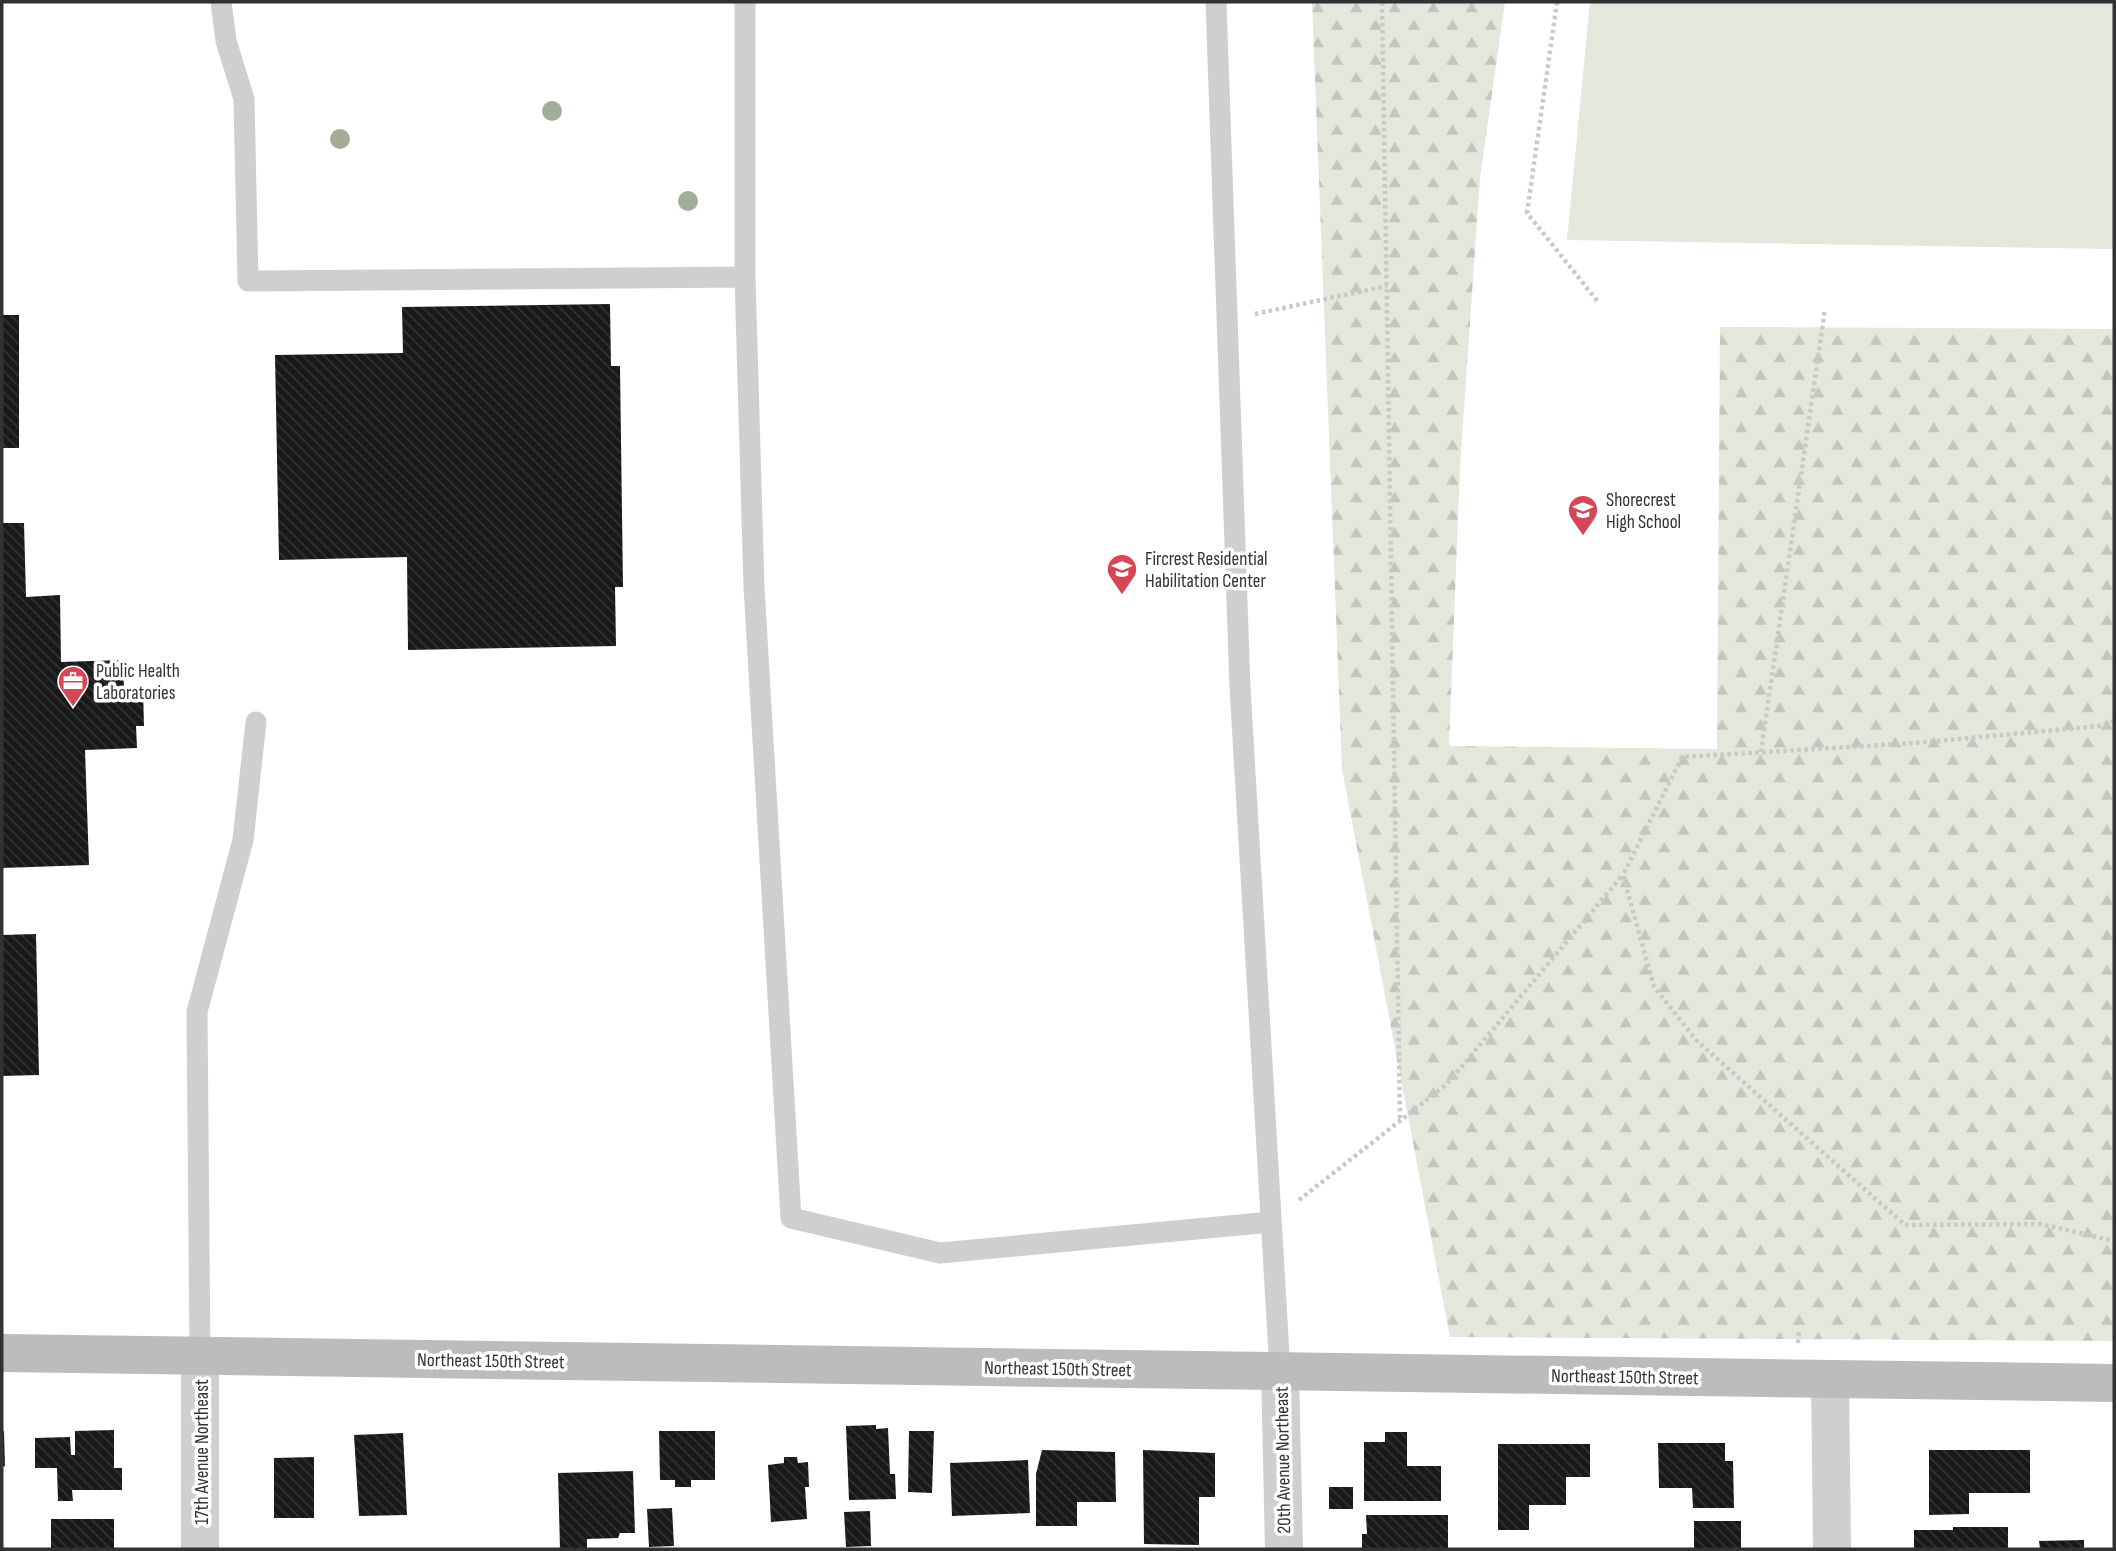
<svg xmlns="http://www.w3.org/2000/svg" width="2116" height="1551" viewBox="0 0 2116 1551" font-family="'Sofia Sans Condensed',sans-serif">
  <style>
    .forest { fill: url(#forest-firs) }
    .garden { fill: #e2e8dc }
    .building { fill: url(#building-back-hatch) }
    .lines { fill: none; stroke-linecap: round; stroke-linejoin: round }
    .path { stroke: #c9c9c9; stroke-width: 4.5; stroke-dasharray: 3.5 3.5; stroke-linecap: butt }
    .lane { stroke: #cfcfcf; stroke-width: 21 }
    .street { stroke: #cfcfcf; stroke-width: 38 }
    .secondary { stroke: #bcbcbc; stroke-width: 38 }
    .tree { fill: #a2ad98 }
    .labels { text-anchor: middle; stroke-width: 7; stroke-linejoin: round; paint-order: stroke }
    .poi-label { font-size: 19px; fill: #323232; stroke: #fff; text-anchor: start }
    .street-label { font-size: 19px; fill: #323232; stroke: #fff }
  </style>
  <defs>
    <pattern id="forest-firs" width="22" height="20" patternUnits="userSpaceOnUse" patternTransform="scale(1.75)"><rect width="22" height="20" fill="#e2e8dc"/><path d="M5 1l3.5 6h-7zM16 11l3.5 6h-7z" fill="#c2c7bd"/></pattern>
    <pattern id="building-back-hatch" width="6" height="6" patternUnits="userSpaceOnUse" patternTransform="scale(1.75)"><rect width="6" height="6" fill="#191919"/><path d="M-1 5l2 2M0 0l6 6M5-1l2 2" fill="none" stroke="#323232"/></pattern>
  </defs>
  <rect width="100%" height="100%" fill="#fff"/>
  <path class="forest" d="M1312 2H1505L1480 178 1460 466 1449 746 1717 749 1720 327 2114 329V1341L1450 1337 1342 769Z"/>
  <path class="garden" d="M1590 2H2114V249L1567 240Z"/>
  <path class="building" d="M610 304 611 366H620L623 587H615L616 646 408 650 407 557 279 560 275 355 403 353 402 307Z
    M2 315H19V448H2Z
    M2 523H24L26 597 60 595 61 662 123 660 124 690 143 689 144 726H136L137 748 85 750 89 865 2 868Z
    M36 934 39 1075 2 1076V935Z
    M876 1425V1429L888 1428 890 1474H895L896 1499 849 1500 846 1426Z
    M114 1430V1468H122V1490H72L73 1501H58L57 1468H35V1438L70 1437 71 1455H75V1431Z
    M2 1431H4L5 1466 2 1467Z
    M659 1431H715V1480H691V1487H675V1480H660Z
    M909 1431H934L932 1493 908 1492Z
    M1385 1432H1407V1466H1441V1501H1364V1442H1385Z
    M403 1433 407 1515 359 1516 354 1435Z
    M1658 1443H1725V1461H1733L1734 1508H1693L1692 1488H1659Z
    M1498 1444H1590V1477H1566V1505H1529V1530H1498Z
    M1042 1450 1115 1452 1116 1502H1077V1526H1036V1474Z
    M1143 1450 1215 1453V1497H1199V1545L1144 1544Z
    M1929 1450H2030V1493H1969V1514L1929 1515Z
    M314 1457V1518H274V1458Z
    M784 1457H797L798 1463 808 1462 809 1487H805L807 1519 771 1522 768 1465 784 1463Z
    M1028 1460 1030 1513 952 1516 950 1463Z
    M633 1471 635 1533H620L618 1538 587 1539V1549H560L558 1473Z
    M1329 1487H1353V1509H1329Z
    M672 1508 674 1546 649 1547 647 1509Z
    M870 1511 871 1546 846 1547 844 1512Z
    M1366 1515H1448V1549H1362V1534H1367Z
    M51 1519H114V1549H51Z
    M1694 1521H1741V1549H1694Z
    M1953 1527H2008V1549H1914V1530H1953Z
    M2084 1540V1549H2040L2039 1541Z"/>
  <g class="lines">
    <path class="path" d="M1382 2 1400 1121
      M1557 2 1527 213 1599 303
      M1255 314 1387 286
      M2114 721 2099 726 1915 743 1682 757 1623 875 1654 987 1697 1041 1905 1225 2041 1224 2114 1241
      M1761 752 1825 309
      M1299 1200 1447 1084 1622 876
      M1798 1343 1799 1330"/>
    <path class="lane" d="M221 2 226 41 244 99 248 281 745 277 754 587 791 1218 940 1253 1271 1222
      M745 2V277
      M1216 2 1240 687 1280 1371
      M200 1356 197 1012 243 840 256 722"/>
    <path class="street" d="M1280 1371 1284 1549
      M1830 1379 1832 1549
      M200 1549V1356"/>
    <path class="secondary" d="M2 1353 2114 1383"/>
  </g>
  <g class="tree">
    <circle cx="552" cy="111" r="10"/>
    <circle cx="340" cy="139" r="10"/>
    <circle cx="688" cy="201" r="10"/>
  </g>
  <defs>
    <g id="school-pin" transform="scale(1.575)"><path d="M0 17L-7.5 6A9.5 9.5 0 1 1 7.5 6Z" fill="#d54755" stroke="#fff"/><path d="M0-5L7-2L0 1L-7-2ZM-4 1L0 2.5L4 1V4Q0 6-4 4Z" fill="#fff"/></g>
    <g id="office-pin" transform="scale(1.575)"><path d="M0 17L-7.5 6A9.5 9.5 0 1 1 7.5 6Z" fill="#d54755" stroke="#fff"/><path d="M-6-3h4V-5.5h4V-3h4V5H-6ZM-1-4.5V-3h2v-1.5ZM-6 0V1H6V0Z" fill="#fff"/></g>
  </defs>
  <g fill-rule="evenodd">
    <use href="#school-pin" x="1583" y="510"/>
    <use href="#school-pin" x="1122" y="569"/>
    <use href="#office-pin" x="73" y="681"/>
  </g>
  <g class="labels">
    <g class="poi-label">
      <text x="1606" y="506">Shorecrest<tspan x="1606" dy="22">High School</tspan></text>
      <text x="1145" y="565">Fircrest Residential<tspan x="1145" dy="22">Habilitation Center</tspan></text>
      <text x="96" y="677">Public Health<tspan x="96" dy="22">Laboratories</tspan></text>
    </g>
    <g class="street-label">
      <text transform="translate(491 1360) rotate(1)" y="7">Northeast 150th Street</text>
      <text transform="translate(1058 1368) rotate(1)" y="7">Northeast 150th Street</text>
      <text transform="translate(1625 1376) rotate(1)" y="7">Northeast 150th Street</text>
      <text transform="translate(201 1452) rotate(-90)" y="7">17th Avenue Northeast</text>
      <text transform="translate(1282 1460) rotate(-91)" y="7">20th Avenue Northeast</text>
    </g>
  </g>
  <rect width="2116" height="1551" fill="none" stroke="#323232" stroke-width="7"/>
</svg>
